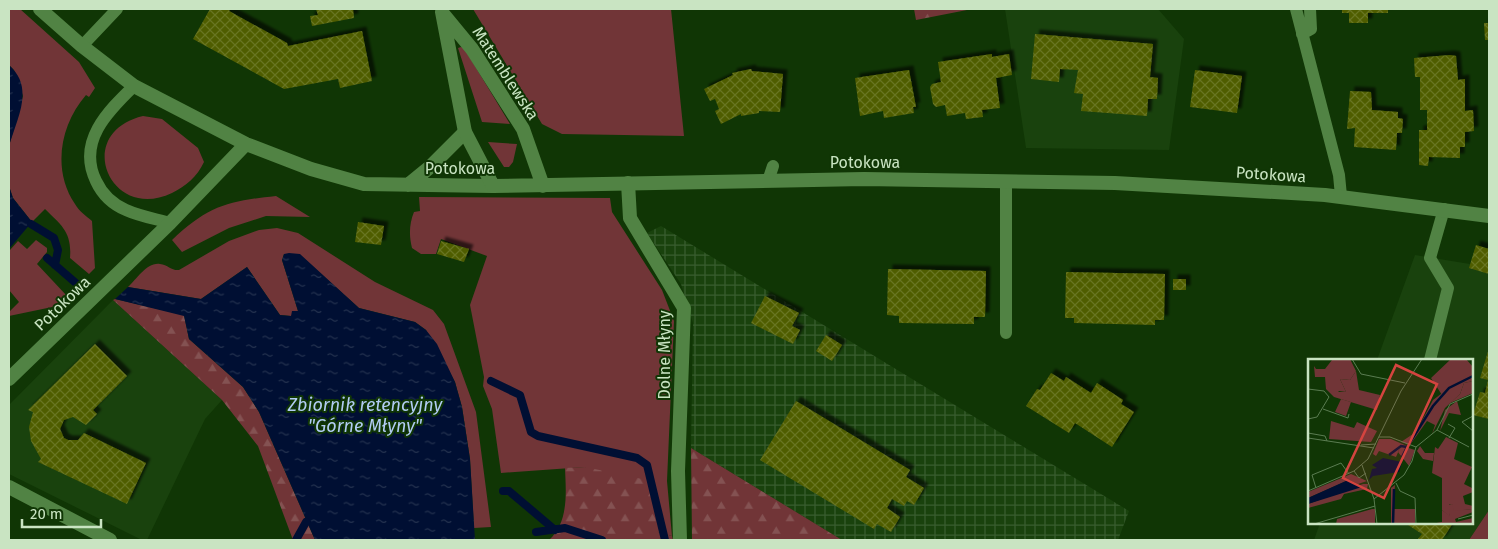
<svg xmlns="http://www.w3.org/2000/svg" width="1498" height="549" viewBox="0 0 1498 549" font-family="'Fira Sans',sans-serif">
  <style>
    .built { fill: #19420d }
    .industrial { fill: url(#industrial-grid) }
    .green { fill: #713537 }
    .forest { fill: url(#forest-firs) }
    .water { fill: url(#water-ripples) }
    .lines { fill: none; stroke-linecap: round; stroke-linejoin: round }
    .stream { stroke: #000f33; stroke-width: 8 }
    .building { fill: url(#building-cross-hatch); filter: url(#shadow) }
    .service { stroke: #518344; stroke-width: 12 }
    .minor { stroke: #518344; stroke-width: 14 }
    .tertiary { stroke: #518344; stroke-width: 14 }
    .labels { text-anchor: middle; stroke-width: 4; stroke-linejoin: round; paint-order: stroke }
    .street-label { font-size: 16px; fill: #c9e4c2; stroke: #103605 }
    .water-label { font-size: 18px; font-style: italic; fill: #b2ccf4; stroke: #103605 }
    .inset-river { fill: none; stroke: #000f33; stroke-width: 2.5 }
    .inset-road { fill: none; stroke: #5a7c51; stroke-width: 1 }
    .view { fill: #d4443f; fill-opacity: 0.15; stroke: #d4443f; stroke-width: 2.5 }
    .inset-edge { fill: none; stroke: #c9e4c2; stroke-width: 2.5 }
  </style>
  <defs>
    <pattern id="industrial-grid" width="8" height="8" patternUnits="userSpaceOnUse" patternTransform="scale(1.25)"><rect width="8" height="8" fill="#19420d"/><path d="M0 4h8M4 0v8" fill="none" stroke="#395d2f"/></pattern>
    <pattern id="forest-firs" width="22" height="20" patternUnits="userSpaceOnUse" patternTransform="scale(1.25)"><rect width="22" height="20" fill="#713537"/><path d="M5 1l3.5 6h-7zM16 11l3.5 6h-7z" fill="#845252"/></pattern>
    <pattern id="water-ripples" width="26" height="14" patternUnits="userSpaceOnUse" patternTransform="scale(1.25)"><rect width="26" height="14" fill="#000f33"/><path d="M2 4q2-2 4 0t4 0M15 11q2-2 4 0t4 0" fill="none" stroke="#24324f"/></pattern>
    <pattern id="building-cross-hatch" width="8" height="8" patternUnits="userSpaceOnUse" patternTransform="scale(1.25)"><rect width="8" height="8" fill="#4f5d00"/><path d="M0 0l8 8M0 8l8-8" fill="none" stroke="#677424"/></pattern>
    <filter id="shadow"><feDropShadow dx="4.5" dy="-4.5" stdDeviation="1" flood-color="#0009"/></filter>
  </defs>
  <rect width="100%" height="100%" fill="#103605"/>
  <path class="built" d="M1005 9H1158L1184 39 1169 150 1026 148Z
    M1476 245 1489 249V510L1469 540H1314L1320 523H1472V360H1377L1415 255 1470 264Z
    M113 300 222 400 205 419 147 540H142L9 474V405Z"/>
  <path class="industrial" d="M661 226 1129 511 1118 540H842L691 448 693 323 681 284 647 233Z"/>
  <path class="green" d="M9 9H20L79 62 95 88 89 97 86 95C60 125 52 170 75 204 79 211 86 216 92 221L95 268 89 274 70 258C72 232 62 226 45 209L32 222 13 198 9 186V146L23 96 14 70 9 65Z
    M473 9H671L684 136 562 134 542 124Z
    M461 47 464 48 510 124 482 122 458 48Z
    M143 116 162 119 198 148 204 162C197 177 186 186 172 193 110 223 72 133 143 116Z
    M488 142 517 144 513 162 509 167H504Z
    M276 196 310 217 266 216 229 228 182 252 172 240C208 206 228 201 276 196Z
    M419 197 610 198 612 212 662 290 674 321 667 481 672 536 658 532 585 467 501 473 492 409 483 386 484 377 470 305 487 256 441 239 436 254H421L412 248C409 236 409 224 414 212L420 211Z
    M277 228 298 233 375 282 433 310 444 324 476 412 491 527 474 528 470 459 462 407 455 382 426 330 415 322 359 308 300 255 284 254 282 260 298 311 291 316 280 315 247 267 201 299 128 287C137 279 147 262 160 264 168 265 172 271 179 270L229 241 259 230Z
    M36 240 47 248V252L37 264 67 296 57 306 9 316V312L19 302 9 290V249L10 250 18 241 27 249Z
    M1489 510V540H1469Z"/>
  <path class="forest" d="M914 9H972L916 20Z
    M115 299 184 315 189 339 243 387 259 412 315 540H293L258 446 222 400 113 300Z
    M691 448 842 540H692Z
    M585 467 647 480 658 532 672 536 673 540H549C569 522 566 492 565 468Z"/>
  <path class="water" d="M9 65C35 88 17 118 9 146Z
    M9 186 13 198 32 222 9 249Z
    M289 253 300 254 359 308 415 322 426 330 437 344 455 382 462 407 470 459 475 540H315L259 412 243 387 189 339 184 316 115 299 128 287 201 299 247 267 280 315 291 316 292 311H298L282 260 284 254Z"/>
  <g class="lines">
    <path class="stream" d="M31 224 54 238 58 250 55 265
      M47 258 77 284
      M491 381 520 395 531 432 538 436 637 458 647 465 665 540
      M503 491H509L555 530
      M536 532 565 528 602 540
      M296 540 306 522"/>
  </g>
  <path class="building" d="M210 9H230L229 11 287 43 288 46 362 31 372 81 340 88 338 79 284 89 193 39Z
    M316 9H353L354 18 312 26 310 16 318 15Z
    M1342 9H1388V13H1368V23H1349V13H1342Z
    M1484 23H1489V40H1485Z
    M1035 34 1153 44 1150 77 1158 78 1157 99H1148L1147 116 1081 111 1083 94 1074 93 1078 70 1060 69 1059 82 1031 79Z
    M992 54V57L1009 54 1012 75 996 78 1000 108 982 110 983 117 966 119 965 113 947 116 945 105 936 107 933 104 930 87 932 84 941 82 938 62Z
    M1450 55 1456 56 1458 80 1465 79V111L1473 110 1474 131 1465 132V147H1460V158L1429 157 1428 166 1419 165V130H1427V110H1420V77H1415L1414 58Z
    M751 69 752 71 783 74 780 112 759 111V113L741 116V114L721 124 715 111 719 109 715 99 710 101 704 89 733 75 732 73Z
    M909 70 916 107H913L914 113 884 118 883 111 860 116 855 78Z
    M1195 70 1242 76 1237 113 1190 107Z
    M1350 91 1371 92 1372 110 1398 112V118L1403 119 1402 133H1397L1396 150 1354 147 1355 128 1347 129Z
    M358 222 384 226 381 245 355 242Z
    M441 241 469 249 464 262 437 254Z
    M1476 245 1489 249V274L1469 268Z
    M888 269 986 271 985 317H974V324L899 323V316L887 315Z
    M1066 272 1165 274 1164 320H1155V325L1074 323V318H1065Z
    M1173 279H1186V290H1173Z
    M765 296 799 313 792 326 800 330 793 344 751 323Z
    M826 335 842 345 832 361 816 351Z
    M95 344 127 376 93 410 97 414 86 425 73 417 64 420 60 429 64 438 68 440H78L84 433 146 463 127 504 38 462 41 459 31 441 29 427 33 412 28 410Z
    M1489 348V419L1473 415 1480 392 1485 393 1488 380 1480 378Z
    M1051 373 1064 381 1066 377 1091 393 1097 383 1123 400 1121 404 1134 412 1112 447 1075 423 1069 433 1026 406 1037 389 1040 390Z
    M796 401 910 470 906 477 924 488 914 505 907 501 904 506 892 499 887 508 900 517 891 532 877 524 874 529 760 460Z
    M1405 523H1453L1442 540H1417L1422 534Z"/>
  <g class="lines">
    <path class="service" d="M1296 9 1339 175 1341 196
      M1302 34 1311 29 1310 9
      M82 46 117 9
      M134 86C107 112 77 142 96 181 102 194 112 204 126 210 139 216 156 219 170 223
      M768 181 773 166
      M1006 333V181
      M1430 360 1448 288 1430 258 1444 209"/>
    <path class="minor" d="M40 9 82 46 134 86 246 144 311 169 364 184 493 186
      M628 183 630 218 684 308 678 471 680 540
      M408 185 430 167 465 132
      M9 379 170 223 246 144
      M9 487 110 540"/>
    <path class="tertiary" d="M442 12 465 132 493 186 864 179 1115 183 1325 195 1489 216
      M444 15 472 49 523 129 543 186"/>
  </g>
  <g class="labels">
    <g class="street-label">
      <text transform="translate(506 73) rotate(57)" y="6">Matemblewska</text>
      <text x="865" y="168">Potokowa</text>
      <text x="460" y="174">Potokowa</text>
      <text transform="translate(1271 174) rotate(4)" y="6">Potokowa</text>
      <text transform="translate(62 303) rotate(-44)" y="6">Potokowa</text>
      <text transform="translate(664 355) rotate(-90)" y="6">Dolne Młyny</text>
    </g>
    <g class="water-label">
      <text x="365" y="411">Zbiornik retencyjny<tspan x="365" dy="21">"Górne Młyny"</tspan></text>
    </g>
  </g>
  <g transform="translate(1308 359)">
    <rect width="165" height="165" fill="#103605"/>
    <path d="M19 0H42L48 12 42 21 32 20 38 33 31 32 26 38 18 30 17 18H7L6 7 8 10H17L24 1ZM143 0H153L159 16 134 36 123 19ZM165 22V34L142 44 152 35 156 24ZM33 40 43 43 38 57 27 53ZM149 42 153 56 141 54 132 72 137 51ZM23 62 46 69 49 63 69 72 63 83 21 80ZM71 80H83L99 87 91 91 88 98 71 92 68 97 65 95ZM112 87 117 94H126L125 102 115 100 109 92ZM43 115 59 122 50 125 41 121 0 139V133ZM55 125H60L59 130 36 135 33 140 0 149V145ZM87 126 85 150H107V165H83V129ZM144 145 150 151 165 150V153L147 160 148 163 165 159V165H123L134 163V151L142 157 138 146ZM64 150H67V165H28L29 160Z" fill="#713537"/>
    <path d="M153 0H158L165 8V22L156 24 152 35 137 49 124 75 127 66 119 62 102 86 93 83 108 73 125 41 158 16 153 12ZM48 12 51 31 72 36 69 51 26 38V33H38L32 20 42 21ZM138 78 150 84 146 100 164 108 156 125 164 129 165 133 155 137 157 145 165 147V150L146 152 144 145H141L142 158 134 151V119L124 114 127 88 130 90ZM94 87 107 91 101 107 90 93Z" fill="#713537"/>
    <path d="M75 99 94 103 91 113 65 117 61 121 64 110 69 109 64 106ZM40 121 54 128 0 145V139Z" fill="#000f33"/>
    <path class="inset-river" d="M101 85 125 47 141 29 165 17M81 96 93 87 99 88 94 98M85 165 86 130"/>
    <path class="inset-road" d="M44 0 53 15 97 24M0 30 16 32 21 38 9 58 0 60M15 50 40 59 41 55M165 57 154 63 165 72M140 65 147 69 141 79M129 71 161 88M0 74 17 77 19 82M71 78H82L108 88 129 71 142 45 165 35M0 79 66 89M53 86 68 85M54 106 66 140 69 165M46 112 51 119 58 114M88 124 92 132 107 139 108 165M8 129 4 116 33 104 41 115M0 132 46 112 60 100 93 32 114 0M66 140 96 116 104 102 108 88M150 160 165 156M6 165 67 147"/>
    <path class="view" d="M88 6 129 25 76 139 35 119Z"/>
    <rect width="165" height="165" class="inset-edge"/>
  </g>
  <rect width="1498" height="549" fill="none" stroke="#c9e4c2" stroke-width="20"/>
  <path d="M22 519v8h79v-8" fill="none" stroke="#c9e4c2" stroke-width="2.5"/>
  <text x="30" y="519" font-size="15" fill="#c9e4c2" stroke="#103605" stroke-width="4" paint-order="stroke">20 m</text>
</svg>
